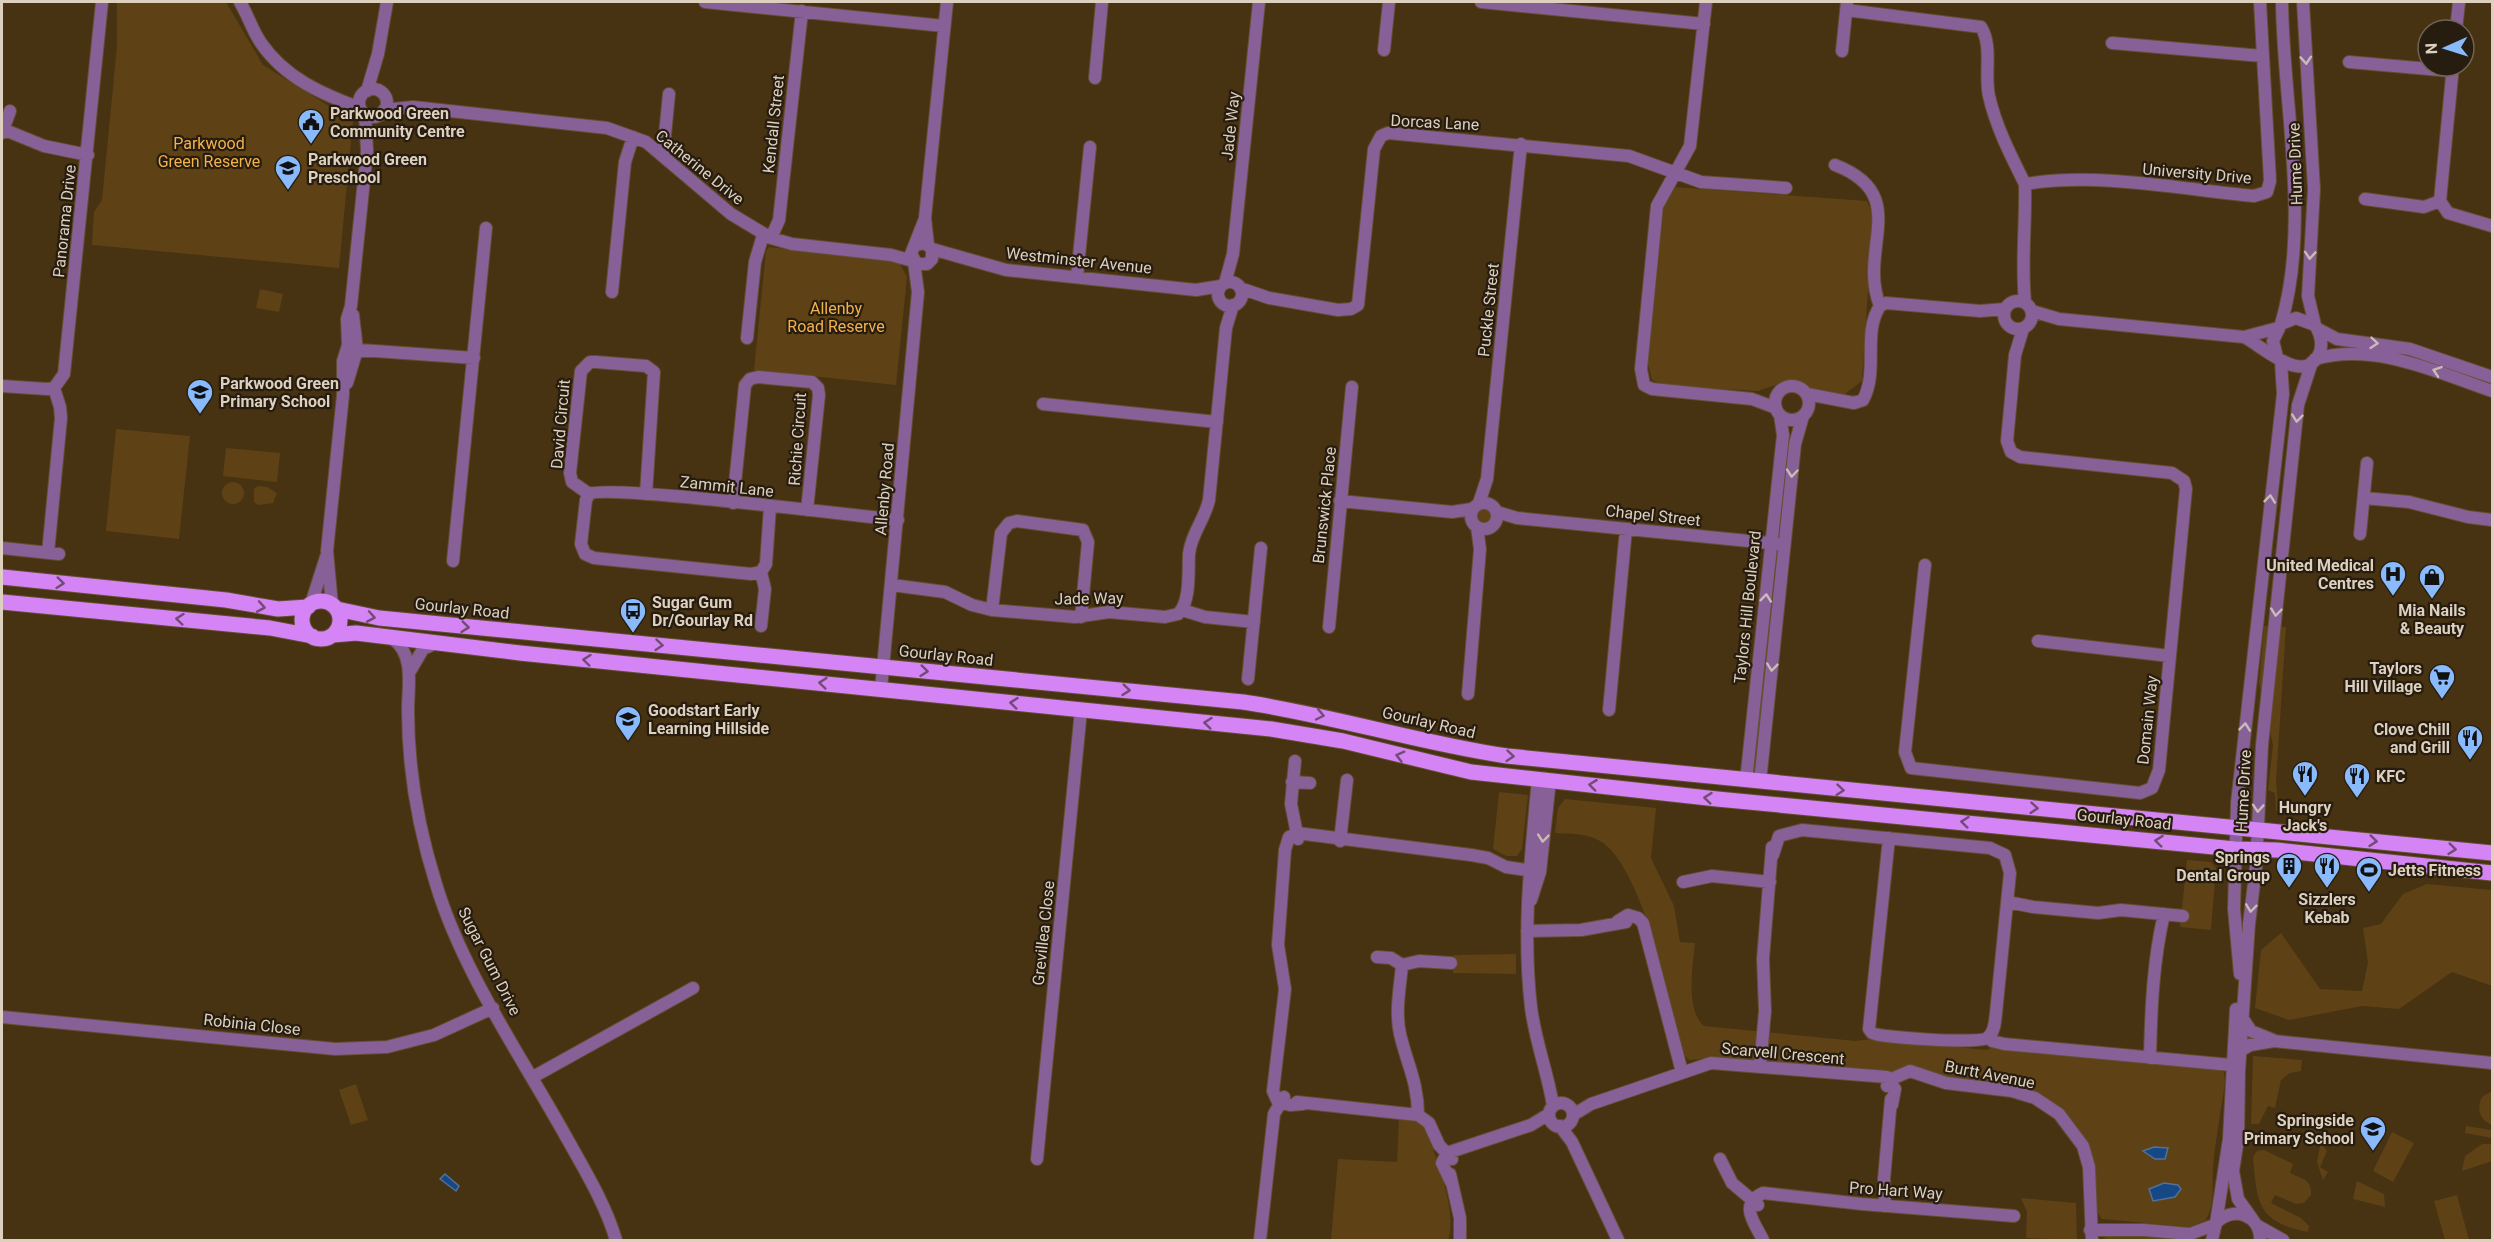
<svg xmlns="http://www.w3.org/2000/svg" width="2494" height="1242" viewBox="0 0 2494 1242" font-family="Roboto,sans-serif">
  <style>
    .green { fill: #5e4215 }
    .water { fill: #164886; stroke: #527197; stroke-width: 1.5 }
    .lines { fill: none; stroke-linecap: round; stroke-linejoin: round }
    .minor-casing { stroke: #624e31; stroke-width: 14 }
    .major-casing { stroke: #624e31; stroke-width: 17 }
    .minor { stroke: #866096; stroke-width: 12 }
    .major { stroke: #d484f4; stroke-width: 15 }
    .oneway { stroke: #ccbab7 }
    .oneway2 { stroke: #744b76 }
    .labels { text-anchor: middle; stroke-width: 4.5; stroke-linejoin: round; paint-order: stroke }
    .poi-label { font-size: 16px; font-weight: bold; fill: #ddd0bf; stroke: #261c0f; text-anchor: start }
    .street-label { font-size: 16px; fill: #ddd0bf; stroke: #261c0f }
    .park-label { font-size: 16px; fill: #f4b24b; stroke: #261c0f }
  </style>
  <rect width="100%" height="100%" fill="#473212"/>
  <path class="green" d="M117 2H226L263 65 353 121 339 268 92 245 94 212 102 200 117 46Z
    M1674 187 1867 201 1873 215 1862 381 1842 396 1820 394 1800 381H1787L1758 391 1667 386 1652 380 1648 364 1664 206Z
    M769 247 899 262 907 277 896 385 754 370 766 251Z
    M260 289 283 294 279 312 256 308Z
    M116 429 190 436 179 539 106 531Z
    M226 448 280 453 277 482 223 476Z
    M222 493a11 11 0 1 1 22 0a11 11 0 1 1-22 0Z
    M258 486 267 487 277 493 273 503 258 505 254 502V489Z
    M1477 515a7 7 0 1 1 14 0a7 7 0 1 1-14 0Z
    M2264 626 2286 627 2276 782 2279 814 2276 810 2275 793 2268 790 2273 745 2259 683Z
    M1499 792 1528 795 1522 849 1517 856H1506L1493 849Z
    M1565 799 1656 808 1651 858 1674 906 1680 942 1695 943C1693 965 1685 1010 1704 1026L1855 1041 1872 1039 1986 1050 1997 1046 2220 1069 2224 1073 2225 1083C2221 1112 2215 1141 2213 1169 2212 1188 2215 1203 2206 1220L2189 1227 2102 1219 2097 1212 2095 1167 2086 1141 2062 1109 2037 1093 2013 1085 1968 1081 1926 1071 1892 1074 1724 1058 1689 1060 1683 1054C1672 1007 1642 865 1600 841 1587 833 1570 834 1555 833L1558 808Z
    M2187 860 2211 862 2216 868 2211 930 2180 927Z
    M2427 884 2492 890V986L2452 972 2399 1009 2362 1006 2289 1020 2255 1008 2261 950 2281 933 2320 989 2362 991 2368 963 2363 928 2381 924 2403 894Z
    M1516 954V974L1453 973 1454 955Z
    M2253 1056 2302 1060 2301 1071 2290 1073 2281 1080 2275 1108 2268 1106 2259 1124H2251Z
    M356 1084 368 1120 351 1125 339 1090Z
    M2492 1091V1125C2480 1120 2476 1109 2482 1097Z
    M1399 1118 1421 1119C1433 1147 1459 1212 1448 1240H1331L1338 1159 1397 1162Z
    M2466 1126 2492 1130V1138L2465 1133Z
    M2392 1132 2414 1143 2393 1182 2373 1171Z
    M2321 1141 2327 1151 2320 1167 2328 1172 2323 1180 2317 1162Z
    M2482 1144H2492V1161L2462 1171 2465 1156Z
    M2264 1150 2293 1164 2290 1173C2302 1179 2312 1179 2311 1195L2304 1203 2296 1204 2275 1195 2271 1203 2301 1218 2309 1226 2308 1232C2257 1222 2257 1203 2253 1157L2257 1151Z
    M2357 1181 2384 1194 2385 1207 2353 1199Z
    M2457 1195 2469 1240H2445L2434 1201Z
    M2021 1198 2076 1203 2077 1240 2026 1238 2027 1212Z
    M2113 1233 2171 1239 2173 1240H2101Z"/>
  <path class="water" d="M2154 1147 2168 1148 2165 1159H2155L2143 1151Z
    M445 1174 459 1186 456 1191 440 1179Z
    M2164 1183 2178 1185 2181 1189 2175 1197 2153 1201 2149 1189Z"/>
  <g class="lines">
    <g class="minor-casing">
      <path id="minor" d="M240 2C248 15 252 30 261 43 285 78 322 94 360 108
        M705 2 944 26
        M1481 2 1704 24
        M1706 2 1690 146 1657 206 1641 369 1644 385 1652 389 1752 399 1776 408
        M2303 2 2314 189 2308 296 2315 325
        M1846 10 1981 27C1993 46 1984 74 1989 96 1996 127 2011 156 2025 184
        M2456 30 2459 2
        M2112 43 2262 56
        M1384 50 1389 2
        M1842 51 1847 2
        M2349 62 2452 71
        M2453 66 2440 201 2448 213 2492 226
        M1095 78 1102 2
        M359 103a14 14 0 1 1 28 0a14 14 0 1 1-28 0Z
        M367 91 378 54 387 2
        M384 110 413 107 607 128 646 142 731 214 771 238 792 244 891 255 913 261
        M5 130 44 146 88 155
        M2 133 10 111
        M663 155 669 94
        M1835 165C1913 195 1857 249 1880 306
        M2365 199 2424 207 2440 201
        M771 238 779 220 802 11
        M916 245 925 243 932 249V259L927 264H917L911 254 924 221
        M928 245 925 218 947 2
        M932 249 1006 270 1196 290 1221 286
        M1077 276 1090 147
        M1218 294a12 12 0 1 1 24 0a12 12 0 1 1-24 0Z
        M1225 283 1233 254 1259 2
        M1240 288 1269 298 1338 310 1351 309 1358 305 1374 149 1381 136 1388 133 1629 156 1701 182 1786 188
        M612 292 625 162 633 137
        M2004 315a14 14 0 1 1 28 0a14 14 0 1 1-28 0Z
        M2025 302C2021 263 2026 224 2025 184 2099 172 2179 189 2254 196L2267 192 2270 181 2260 2
        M2032 311 2059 319 2244 337 2278 328
        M2281 324C2311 224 2283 105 2282 2
        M2318 329 2337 339 2410 349 2492 377
        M2244 337C2264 347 2305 388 2320 352 2323 342 2320 333 2315 325L2296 318 2281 324 2273 341 2277 357
        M747 338 755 262 763 235
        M347 349 474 358
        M2315 359C2374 342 2437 372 2492 391
        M347 383 357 350 353 315
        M1775 403a17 17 0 1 1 34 0a17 17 0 1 1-34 0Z
        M2 386 47 389 54 388 64 374 102 2
        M1807 394 1854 403 1863 400C1879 371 1862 333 1880 306L1886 303 1980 311 2005 309
        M1043 404 1217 422
        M589 494 572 482 570 473 581 371 590 362H596L646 366 654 372 646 494
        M589 494C605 484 858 516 898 520
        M589 494 586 500 581 544 585 554 594 558 751 574 761 572
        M2364 498 2409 502 2468 517 2492 520
        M1340 501 1452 512 1472 509
        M1471 516a13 13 0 1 1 26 0a13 13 0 1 1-26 0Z
        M733 503 745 385 750 379 758 377 812 382 818 388 819 395 807 510
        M1479 503 1487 479 1521 144
        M1497 512 1517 518 1779 544
        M2360 534 2367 463
        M2 548 59 554
        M48 553 61 418 60 407 54 388
        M453 561 486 228
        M1925 565 1905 752 1911 768 2140 793 2152 788 2159 770 2186 489 2184 481 2172 473 2020 457 2011 452 2007 441 2015 355 2023 329
        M892 585 945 592 972 605 992 610 1075 617 1109 612 1165 617 1178 614C1191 602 1188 571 1189 554 1191 534 1205 519 1209 500L1226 328 1233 305
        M311 604 326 557
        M332 605 327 551 343 395V361L348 345 347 319 351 306 367 151 365 114
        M992 610 1001 533 1009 523 1017 521 1083 530 1088 542 1081 617
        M1182 610 1205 617 1254 622
        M761 626 765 589 761 572 766 564 770 507
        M1329 627 1352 387
        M393 639C415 655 408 686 408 710 408 770 418 827 436 884 463 974 524 1060 569 1142 587 1174 606 1206 616 1240
        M2038 641 2170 656
        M409 673 423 649 434 644
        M1248 679 1261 548
        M881 689 918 292 914 262
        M1468 694 1480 549 1477 527
        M1609 710 1626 529
        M1295 761 1291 804 1298 839
        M1538 779C1531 855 1522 931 1531 1007 1535 1041 1548 1073 1553 1106
        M1746 781 1783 435 1780 415
        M1292 782 1310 783
        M1760 782 1795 444 1803 416
        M1340 841 1347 780
        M1773 855 1779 836 1802 830 1990 848 2005 855 2010 873 1996 1013C1995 1021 1995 1033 1987 1038 1979 1044 1882 1038 1872 1033L1869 1029 1889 838
        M1683 882 1712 876 1770 882
        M1531 900 1540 872 1550 780
        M2008 902 2033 907 2098 913 2121 910 2183 916
        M1618 921 1628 915 1638 918 1643 923 1682 1072
        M1527 931 1581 930 1626 922
        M1377 957 1391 958 1402 965 1419 961 1451 963
        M1402 965C1400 988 1395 1011 1400 1034 1407 1064 1418 1082 1418 1115
        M2240 974 2234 909 2237 803 2283 394 2281 361
        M2 1017 335 1049 387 1047 434 1035 493 1008
        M2243 1019 2251 1031 2273 1040
        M1989 1036 1992 1041 2004 1044 2231 1065
        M2240 1051 2250 1045 2274 1041 2492 1063
        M2150 1058C2151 1010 2153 961 2164 914
        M1760 1067 1765 1011 1763 959 1772 847
        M533 1077 693 988
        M1887 1086 1889 1080 1910 1071 1946 1083 2012 1091 2035 1098 2059 1114 2083 1146 2089 1167 2092 1240
        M1297 1102 1418 1115 1429 1123 1439 1145 1452 1159
        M1549 1115a12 12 0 1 1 24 0a12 12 0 1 1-24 0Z
        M1303 1104 1290 1105 1278 1102 1273 1091 1285 989 1278 945 1285 850 1289 837 1297 833 1471 855 1488 858 1506 867 1540 872
        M1573 1115 1591 1104 1711 1063 1887 1077 1895 1089 1892 1105
        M1560 1126 1572 1142 1618 1240
        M1037 1159 1081 710
        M1720 1159 1732 1183 1758 1205
        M1450 1174 1460 1218V1240
        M1451 1182 1442 1163 1447 1153 1531 1125 1549 1114
        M1885 1206 1884 1179 1891 1099
        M2253 1220 2238 1199 2233 1171 2238 1139 2239 1071 2249 924 2256 867 2262 745 2298 405 2312 362
        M2216 1223 2229 1139 2236 1009
        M2258 1226 2283 1240
        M2090 1230H2144L2190 1234 2214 1225
        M1260 1240 1274 1114 1284 1097
        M1763 1240C1755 1223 1738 1205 1763 1193L1862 1204 2014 1216
        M2212 1240 2216 1223C2233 1205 2261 1215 2260 1240"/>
    </g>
    <g class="major-casing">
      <path id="major" d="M2 577 226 600 278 609 308 607
        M302 620a19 19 0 1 1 38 0a19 19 0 1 1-38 0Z
        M2 602 270 628 312 636
        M337 609 379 618 1243 702C1332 715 1418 743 1507 756L2492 853
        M333 635 356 633 520 653 1271 729 1343 741 1471 772 1717 799 2235 849 2277 850 2492 873"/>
    </g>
    <use href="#minor" class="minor"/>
    <use href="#major" class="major"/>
  </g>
  <defs><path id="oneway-chevron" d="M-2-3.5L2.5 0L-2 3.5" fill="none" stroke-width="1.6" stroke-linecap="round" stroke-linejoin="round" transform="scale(1.5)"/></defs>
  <g class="oneway">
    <use href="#oneway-chevron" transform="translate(2306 60) rotate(86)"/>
    <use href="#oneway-chevron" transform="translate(2310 255) rotate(94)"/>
    <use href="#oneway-chevron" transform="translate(2374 343) rotate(5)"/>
    <use href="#oneway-chevron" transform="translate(2437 371) rotate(-161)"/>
    <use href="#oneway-chevron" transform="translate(2297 418) rotate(96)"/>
    <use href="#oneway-chevron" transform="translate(1792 473) rotate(95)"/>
    <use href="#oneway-chevron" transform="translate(2270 499) rotate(-84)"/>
    <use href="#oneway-chevron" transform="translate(1766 598) rotate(-84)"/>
    <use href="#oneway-chevron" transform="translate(2276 612) rotate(96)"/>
    <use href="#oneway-chevron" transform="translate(1772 667) rotate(96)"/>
    <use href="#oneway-chevron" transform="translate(2245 727) rotate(-84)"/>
    <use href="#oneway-chevron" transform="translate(2258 808) rotate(94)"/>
    <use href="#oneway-chevron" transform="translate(1543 838) rotate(96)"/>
    <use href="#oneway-chevron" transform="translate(2251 908) rotate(97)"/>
  </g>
  <g class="oneway2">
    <use href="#oneway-chevron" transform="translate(60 583) rotate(6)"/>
    <use href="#oneway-chevron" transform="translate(261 607) rotate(10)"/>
    <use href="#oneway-chevron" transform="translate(371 617) rotate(10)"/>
    <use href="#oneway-chevron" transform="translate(180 619) rotate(-174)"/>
    <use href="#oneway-chevron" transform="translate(465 627) rotate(6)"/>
    <use href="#oneway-chevron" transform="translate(659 645) rotate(5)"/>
    <use href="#oneway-chevron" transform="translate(587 660) rotate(-174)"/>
    <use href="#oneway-chevron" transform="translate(924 671) rotate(6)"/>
    <use href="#oneway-chevron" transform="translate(823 683) rotate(-174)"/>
    <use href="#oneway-chevron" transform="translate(1126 690) rotate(6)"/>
    <use href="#oneway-chevron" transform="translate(1014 703) rotate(-174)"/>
    <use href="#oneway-chevron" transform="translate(1320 715) rotate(12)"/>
    <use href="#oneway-chevron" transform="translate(1208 723) rotate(-174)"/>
    <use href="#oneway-chevron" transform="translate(1400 756) rotate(-165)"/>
    <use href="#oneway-chevron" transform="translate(1510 756) rotate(5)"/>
    <use href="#oneway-chevron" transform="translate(1593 785) rotate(-173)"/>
    <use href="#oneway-chevron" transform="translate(1840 790) rotate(5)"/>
    <use href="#oneway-chevron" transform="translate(1708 798) rotate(-174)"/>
    <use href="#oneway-chevron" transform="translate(2034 808) rotate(5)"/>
    <use href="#oneway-chevron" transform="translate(1965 822) rotate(-174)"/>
    <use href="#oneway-chevron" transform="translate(2159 841) rotate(-174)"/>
    <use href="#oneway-chevron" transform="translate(2373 841) rotate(6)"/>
    <use href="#oneway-chevron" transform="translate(2452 849) rotate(6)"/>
  </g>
  <defs>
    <g id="civic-pin" transform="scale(1.35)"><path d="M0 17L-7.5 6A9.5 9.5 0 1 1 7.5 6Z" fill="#89bafc" stroke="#261c0f"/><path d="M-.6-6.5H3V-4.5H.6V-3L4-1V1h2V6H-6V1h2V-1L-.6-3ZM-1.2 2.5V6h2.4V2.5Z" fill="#111"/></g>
    <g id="school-pin" transform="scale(1.35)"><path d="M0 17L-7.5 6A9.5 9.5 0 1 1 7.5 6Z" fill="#89bafc" stroke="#261c0f"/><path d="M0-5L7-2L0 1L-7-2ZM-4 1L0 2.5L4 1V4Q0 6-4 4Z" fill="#111"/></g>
    <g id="hospital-pin" transform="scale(1.35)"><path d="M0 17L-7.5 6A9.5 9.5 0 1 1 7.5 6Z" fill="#89bafc" stroke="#261c0f"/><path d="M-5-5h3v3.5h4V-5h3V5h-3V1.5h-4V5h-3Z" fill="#111"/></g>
    <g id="shop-pin" transform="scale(1.35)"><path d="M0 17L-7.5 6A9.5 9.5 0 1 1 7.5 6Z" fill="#89bafc" stroke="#261c0f"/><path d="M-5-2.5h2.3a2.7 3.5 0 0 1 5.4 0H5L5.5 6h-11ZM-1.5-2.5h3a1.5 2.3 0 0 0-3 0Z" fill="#111"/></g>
    <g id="bus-pin" transform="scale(1.35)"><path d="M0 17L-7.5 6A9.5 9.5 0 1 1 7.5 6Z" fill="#89bafc" stroke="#261c0f"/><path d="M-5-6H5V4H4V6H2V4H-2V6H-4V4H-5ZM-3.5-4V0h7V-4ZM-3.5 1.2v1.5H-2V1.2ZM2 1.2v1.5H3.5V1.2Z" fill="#111"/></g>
    <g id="supermarket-pin" transform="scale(1.35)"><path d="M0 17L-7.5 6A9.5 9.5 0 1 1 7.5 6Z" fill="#89bafc" stroke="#261c0f"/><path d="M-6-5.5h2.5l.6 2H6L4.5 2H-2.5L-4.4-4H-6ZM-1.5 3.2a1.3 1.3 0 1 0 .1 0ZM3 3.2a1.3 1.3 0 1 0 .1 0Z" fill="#111"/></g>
    <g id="restaurant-pin" transform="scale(1.35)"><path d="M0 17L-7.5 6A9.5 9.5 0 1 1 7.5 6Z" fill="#89bafc" stroke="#261c0f"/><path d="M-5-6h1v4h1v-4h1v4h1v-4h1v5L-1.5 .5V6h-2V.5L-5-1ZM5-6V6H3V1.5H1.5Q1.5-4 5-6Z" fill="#111"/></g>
    <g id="building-pin" transform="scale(1.35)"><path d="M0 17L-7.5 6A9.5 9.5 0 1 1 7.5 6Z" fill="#89bafc" stroke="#261c0f"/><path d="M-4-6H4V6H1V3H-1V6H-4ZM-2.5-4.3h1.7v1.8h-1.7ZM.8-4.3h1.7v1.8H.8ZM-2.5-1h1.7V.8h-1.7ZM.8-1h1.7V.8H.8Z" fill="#111"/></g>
    <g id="stadium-pin" transform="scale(1.35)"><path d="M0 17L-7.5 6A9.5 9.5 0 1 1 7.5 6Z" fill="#89bafc" stroke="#261c0f"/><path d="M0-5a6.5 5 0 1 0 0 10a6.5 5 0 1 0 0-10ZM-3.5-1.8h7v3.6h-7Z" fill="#111"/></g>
  </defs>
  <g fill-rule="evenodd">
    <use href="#civic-pin" x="311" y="122"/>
    <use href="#school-pin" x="288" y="168"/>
    <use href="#school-pin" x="200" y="392"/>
    <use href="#hospital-pin" x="2393" y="574"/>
    <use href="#shop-pin" x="2432" y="577"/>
    <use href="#bus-pin" x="633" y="611"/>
    <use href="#supermarket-pin" x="2442" y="677"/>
    <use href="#school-pin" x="628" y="719"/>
    <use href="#restaurant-pin" x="2470" y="738"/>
    <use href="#restaurant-pin" x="2305" y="774"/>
    <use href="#restaurant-pin" x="2357" y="776"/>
    <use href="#building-pin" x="2289" y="866"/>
    <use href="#restaurant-pin" x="2327" y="866"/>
    <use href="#stadium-pin" x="2369" y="870"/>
    <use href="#school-pin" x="2373" y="1129"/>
  </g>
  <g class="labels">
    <g class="poi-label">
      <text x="330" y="119">Parkwood Green<tspan x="330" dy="18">Community Centre</tspan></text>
      <text x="308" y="165">Parkwood Green<tspan x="308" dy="18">Preschool</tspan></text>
      <text x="220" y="389">Parkwood Green<tspan x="220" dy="18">Primary School</tspan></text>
      <text x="2374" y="571" text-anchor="end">United Medical<tspan x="2374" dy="18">Centres</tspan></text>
      <text x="652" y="608">Sugar Gum<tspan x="652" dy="18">Dr/Gourlay Rd</tspan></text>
      <text x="2432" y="616" text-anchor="middle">Mia Nails<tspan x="2432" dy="18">&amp; Beauty</tspan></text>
      <text x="2422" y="674" text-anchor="end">Taylors<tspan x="2422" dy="18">Hill Village</tspan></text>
      <text x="648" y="716">Goodstart Early<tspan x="648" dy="18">Learning Hillside</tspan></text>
      <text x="2450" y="735" text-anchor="end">Clove Chill<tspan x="2450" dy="18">and Grill</tspan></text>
      <text x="2376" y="782">KFC</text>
      <text x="2305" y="813" text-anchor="middle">Hungry<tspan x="2305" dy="18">Jack's</tspan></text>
      <text x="2270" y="863" text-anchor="end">Springs<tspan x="2270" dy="18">Dental Group</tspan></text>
      <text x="2388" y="876">Jetts Fitness</text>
      <text x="2327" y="905" text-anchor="middle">Sizzlers<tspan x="2327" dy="18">Kebab</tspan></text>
      <text x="2354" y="1126" text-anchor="end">Springside<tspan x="2354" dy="18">Primary School</tspan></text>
    </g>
    <g class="street-label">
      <text transform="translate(1435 122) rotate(3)" y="6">Dorcas Lane</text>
      <text transform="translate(773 124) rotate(-84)" y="6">Kendall Street</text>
      <text transform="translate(1230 126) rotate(-84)" y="6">Jade Way</text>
      <text transform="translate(2295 164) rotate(-92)" y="6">Hume Drive</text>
      <text transform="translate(700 167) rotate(39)" y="6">Catherine Drive</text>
      <text transform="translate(2197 173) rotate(5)" y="6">University Drive</text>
      <text transform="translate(64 221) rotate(-84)" y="6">Panorama Drive</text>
      <text transform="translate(1079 260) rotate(6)" y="6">Westminster Avenue</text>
      <text transform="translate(1488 310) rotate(-84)" y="6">Puckle Street</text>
      <text transform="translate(560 424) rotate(-85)" y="6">David Circuit</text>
      <text transform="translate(797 439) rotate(-86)" y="6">Richie Circuit</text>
      <text transform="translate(727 486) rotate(6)" y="6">Zammit Lane</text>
      <text transform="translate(884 489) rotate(-85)" y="6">Allenby Road</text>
      <text transform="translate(1324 505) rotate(-84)" y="6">Brunswick Place</text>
      <text transform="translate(1653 515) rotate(6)" y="6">Chapel Street</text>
      <text transform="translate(1089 598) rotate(-1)" y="6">Jade Way</text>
      <text transform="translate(1747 607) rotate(-84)" y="6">Taylors Hill Boulevard</text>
      <text transform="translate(462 608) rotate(6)" y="6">Gourlay Road</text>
      <text transform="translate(946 655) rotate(6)" y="6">Gourlay Road</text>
      <text transform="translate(2147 720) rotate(-84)" y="6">Domain Way</text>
      <text transform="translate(1429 722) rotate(13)" y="6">Gourlay Road</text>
      <text transform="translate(2243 791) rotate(-87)" y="6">Hume Drive</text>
      <text transform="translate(2124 819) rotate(6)" y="6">Gourlay Road</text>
      <text transform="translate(1043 933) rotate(-84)" y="6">Grevillea Close</text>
      <text transform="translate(490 961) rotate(63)" y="6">Sugar Gum Drive</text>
      <text transform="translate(252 1024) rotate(6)" y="6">Robinia Close</text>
      <text transform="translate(1783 1053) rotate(5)" y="6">Scarvell Crescent</text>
      <text transform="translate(1990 1074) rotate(11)" y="6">Burtt Avenue</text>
      <text transform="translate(1896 1190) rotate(4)" y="6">Pro Hart Way</text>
    </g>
    <g class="park-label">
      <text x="209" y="149">Parkwood<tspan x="209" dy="18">Green Reserve</tspan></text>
      <text x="836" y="314">Allenby<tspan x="836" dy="18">Road Reserve</tspan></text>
    </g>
  </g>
  <rect width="2494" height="1242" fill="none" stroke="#ddd0bf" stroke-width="6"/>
  <g transform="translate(2446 48) rotate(267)"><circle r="28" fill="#261c0f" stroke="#6f6455" stroke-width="1.5"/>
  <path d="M0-4.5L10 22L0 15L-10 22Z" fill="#89bafc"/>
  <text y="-9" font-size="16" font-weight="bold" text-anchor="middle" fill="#ddd0bf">N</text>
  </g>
</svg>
